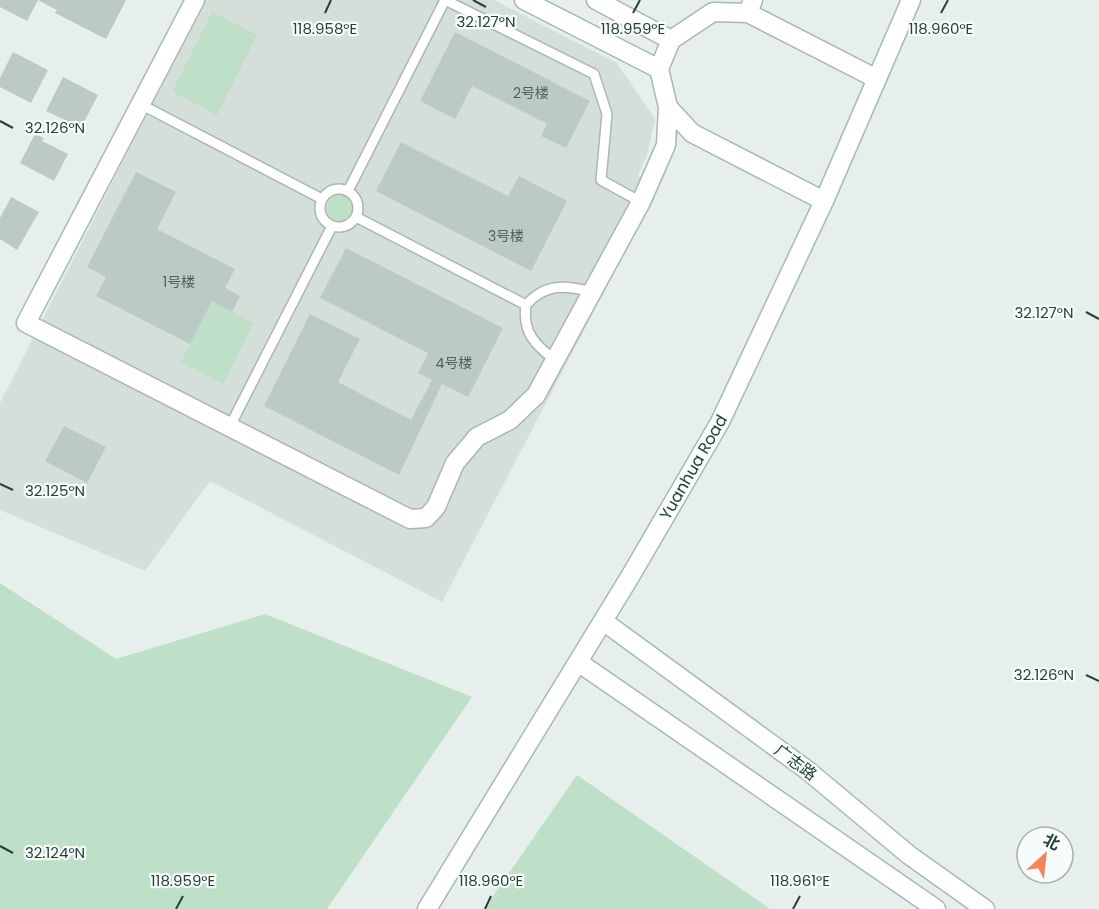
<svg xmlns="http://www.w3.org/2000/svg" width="1099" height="909" viewBox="0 0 1099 909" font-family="Poppins,'Noto Sans SC',sans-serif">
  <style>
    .built { fill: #d4dfda }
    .green { fill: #bfe0c8 }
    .building { fill: #bbcac4 }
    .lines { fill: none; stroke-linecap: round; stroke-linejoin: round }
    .lane-casing { stroke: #a8b8b2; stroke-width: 12 }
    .street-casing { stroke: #a8b8b2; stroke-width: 21 }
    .secondary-casing { stroke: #a4bbb3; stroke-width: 21 }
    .lane { stroke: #fff; stroke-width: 9 }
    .street { stroke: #fff; stroke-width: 18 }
    .secondary { stroke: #fff; stroke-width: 18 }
    .ticks { fill: none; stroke: #24423a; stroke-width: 2 }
    .labels { text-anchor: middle; stroke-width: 4.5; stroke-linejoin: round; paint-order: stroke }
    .number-label { font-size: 14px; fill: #4a645c }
    .street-label { font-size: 16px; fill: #24423a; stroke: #f7fbf9 }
    .ticks-label { font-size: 15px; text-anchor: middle; fill: #24423a; stroke: #f7fbf9; stroke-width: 4.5; stroke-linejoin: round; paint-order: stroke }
  </style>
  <rect width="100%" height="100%" fill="#e6efeb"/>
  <path class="built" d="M205 0H494L617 63 655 119 647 155 638 175 659 187 442 602 210 481 145 571 0 510V403Z"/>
  <path class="green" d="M212 12 257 35 217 115 172 92Z
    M327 208a13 13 0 1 1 26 0a13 13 0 1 1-26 0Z
    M212 301 254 323 223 384 181 362Z
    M0 583 116 659 265 614 472 697 327 909H0Z
    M577 775 770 909H484Z"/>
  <path class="building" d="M0 0H38L27 21 0 7Z
    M38 0H126L106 39 55 13 57 10Z
    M455 32 590 101 566 148 541 136 547 124 472 86 455 119 420 101Z
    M13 52 48 70 31 103 0 87V78Z
    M63 77 98 95 81 128 46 111Z
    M35 134 44 138 42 141 68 154 54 181 20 163Z
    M401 142 508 196 519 176 567 201 531 271 376 191Z
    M136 172 176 192 157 229 235 269 225 288 240 296 232 312 212 301 190 344 96 296 106 277 87 267Z
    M11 197 39 212 17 250 0 239V218Z
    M346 248 503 328 468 397 442 384 399 475 264 406 310 314 360 339 338 382 411 420 432 380 418 373 428 353 320 298Z
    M64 426 106 447 87 483 45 461Z"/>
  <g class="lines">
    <g class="lane-casing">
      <path id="lane" d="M445 0 594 74 607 114 601 180 641 202
        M142 105 322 199
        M320 208a19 19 0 1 1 38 0a19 19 0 1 1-38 0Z
        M348 191 445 0
        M356 217 526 305
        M555 360C535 345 522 332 526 305 545 283 566 285 592 292
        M229 428 332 226"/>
    </g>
    <g class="street-casing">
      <path id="street" d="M195 0 26 323 410 519 426 518 436 507 455 463 477 437 510 420 536 395 641 202 666 145 668 107
        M524 0 659 69
        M596 0 671 40
        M824 201 692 133 668 107 659 69 671 40 713 12 748 13 877 79"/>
    </g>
    <g class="secondary-casing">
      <path id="secondary" d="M748 13 753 0
        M603 621 807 770 909 855 985 909
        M578 662 936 909
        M427 909 631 575 720 422 824 201 911 0"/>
    </g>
    <use href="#lane" class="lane"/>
    <use href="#street" class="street"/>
    <use href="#secondary" class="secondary"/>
  </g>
  <path class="ticks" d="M473 0 486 7M325 13 331 0M633 13 640 0M941 13 948 0M0 121 13 128M1086 312 1099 319M0 484 13 490M1086 675 1099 681M0 846 13 853M176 909 183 896M485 909 491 896M793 909 800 896"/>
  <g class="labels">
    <g class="number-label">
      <text x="531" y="98">2号楼</text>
      <text x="506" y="241">3号楼</text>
      <text x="179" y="287">1号楼</text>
      <text x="454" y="368">4号楼</text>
    </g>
    <g class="street-label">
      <text transform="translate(693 467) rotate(-60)" y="6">Yuanhua Road</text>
      <text transform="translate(796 762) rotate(37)" y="6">广志路</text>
    </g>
  </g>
  <g class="ticks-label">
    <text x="486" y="27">32.127°N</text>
    <text x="325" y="34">118.958°E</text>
    <text x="633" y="34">118.959°E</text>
    <text x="941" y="34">118.960°E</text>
    <text x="55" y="133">32.126°N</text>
    <text x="1044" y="318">32.127°N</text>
    <text x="55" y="496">32.125°N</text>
    <text x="1044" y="680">32.126°N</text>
    <text x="55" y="858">32.124°N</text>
    <text x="183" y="886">118.959°E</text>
    <text x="491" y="886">118.960°E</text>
    <text x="800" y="886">118.961°E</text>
  </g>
  <g transform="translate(1045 855) rotate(27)"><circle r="28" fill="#f7fbf9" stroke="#a3b1ad" stroke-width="1.5"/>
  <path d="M0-4.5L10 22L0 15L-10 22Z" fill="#f4845f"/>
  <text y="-9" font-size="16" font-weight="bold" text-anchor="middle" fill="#24423a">北</text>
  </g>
</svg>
